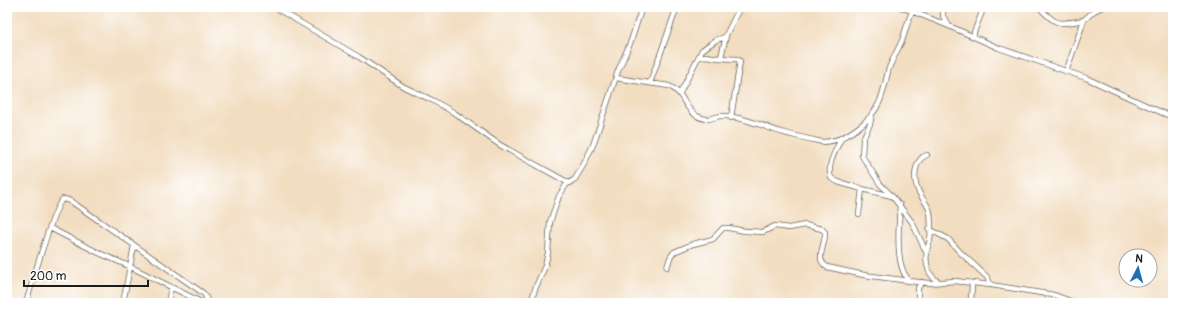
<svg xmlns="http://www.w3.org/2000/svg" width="1180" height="310" viewBox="0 0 1180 310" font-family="Pangolin,sans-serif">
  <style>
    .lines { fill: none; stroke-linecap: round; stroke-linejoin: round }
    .minor-casing { stroke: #676055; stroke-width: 6 }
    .minor { stroke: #fff; stroke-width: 4.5 }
  </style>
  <rect width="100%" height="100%" fill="#fff"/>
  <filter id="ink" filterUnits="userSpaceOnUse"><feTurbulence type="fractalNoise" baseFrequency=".025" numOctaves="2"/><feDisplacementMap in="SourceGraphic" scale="8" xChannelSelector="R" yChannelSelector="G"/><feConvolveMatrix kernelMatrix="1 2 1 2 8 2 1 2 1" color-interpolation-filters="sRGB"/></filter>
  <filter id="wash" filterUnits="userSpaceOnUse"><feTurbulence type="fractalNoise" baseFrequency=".012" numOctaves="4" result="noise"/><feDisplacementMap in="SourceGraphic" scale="16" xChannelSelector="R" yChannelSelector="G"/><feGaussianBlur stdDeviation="0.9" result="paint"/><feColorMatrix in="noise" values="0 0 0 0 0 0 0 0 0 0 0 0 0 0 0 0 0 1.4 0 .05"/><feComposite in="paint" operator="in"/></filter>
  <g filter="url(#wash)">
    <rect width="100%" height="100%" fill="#f2ddc0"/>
  </g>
  <g filter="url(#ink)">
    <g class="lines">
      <g class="minor-casing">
        <path id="minor" d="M274 7 359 57 404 87 432 100 453 112 500 145 569 183
          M901 7 949 26 999 48 1086 78 1165 114 1173 117
          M943 7V16L949 26
          M1039 7C1057 27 1059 24 1084 20
          M974 37V32L984 7
          M699 57 706 56 719 58 721 57 726 36
          M719 58 737 59 740 61 731 118
          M1066 72 1084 20 1094 11 1102 7
          M616 78 669 86C685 93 683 108 697 116 711 123 713 115 724 116 743 117 763 126 781 132 794 136 809 139 823 142 844 142 872 121 880 101 884 91 886 79 889 68 893 58 899 48 903 38 906 29 908 20 912 12
          M650 83 677 7
          M680 93 702 50 716 40 725 37 740 7
          M872 114 870 124 863 139 862 156 880 184 892 196
          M842 137C837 148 826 165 831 178L838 182 862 189 892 196 912 222 927 254
          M927 155C914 159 913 179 918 190 921 198 928 204 930 212 931 218 931 234 930 240 929 244 927 248 927 252 925 263 928 276 939 282
          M900 205C899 224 894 268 910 281
          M859 214 862 189
          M50 228 99 253 129 266 203 303
          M929 229 948 239 960 252 987 277 991 285
          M667 267 670 258 674 252 693 244 713 239 723 228H729L745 231 763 232 775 226 789 228 805 225 822 229 825 232C826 245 814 259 827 267L864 275 918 282 929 283 955 281 991 285 1054 295 1076 303
          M26 303C31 288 54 204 63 199L68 200 72 202 203 293 205 295 208 303
          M123 303 134 246
          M168 303 171 287
          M531 303 535 289 545 266 548 253 550 222 559 196 566 185 575 179 584 164 593 145 618 71 631 41 642 7
          M918 303V288L922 282
          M971 303 972 283"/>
      </g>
      <use href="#minor" class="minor"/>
    </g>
  </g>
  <rect width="1180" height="310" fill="none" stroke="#fff" stroke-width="24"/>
  <g transform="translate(1138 268) rotate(6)"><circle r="19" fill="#ffffff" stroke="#a4a4a4"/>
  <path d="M0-3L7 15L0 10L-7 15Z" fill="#1f6fb2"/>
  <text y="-6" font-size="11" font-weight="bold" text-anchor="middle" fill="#1c1c1c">N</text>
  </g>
  <path d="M24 280v6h124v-6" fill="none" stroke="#1c1c1c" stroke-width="2"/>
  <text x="30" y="280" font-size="12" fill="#1c1c1c" stroke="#ffffff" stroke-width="3" paint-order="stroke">200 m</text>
</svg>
